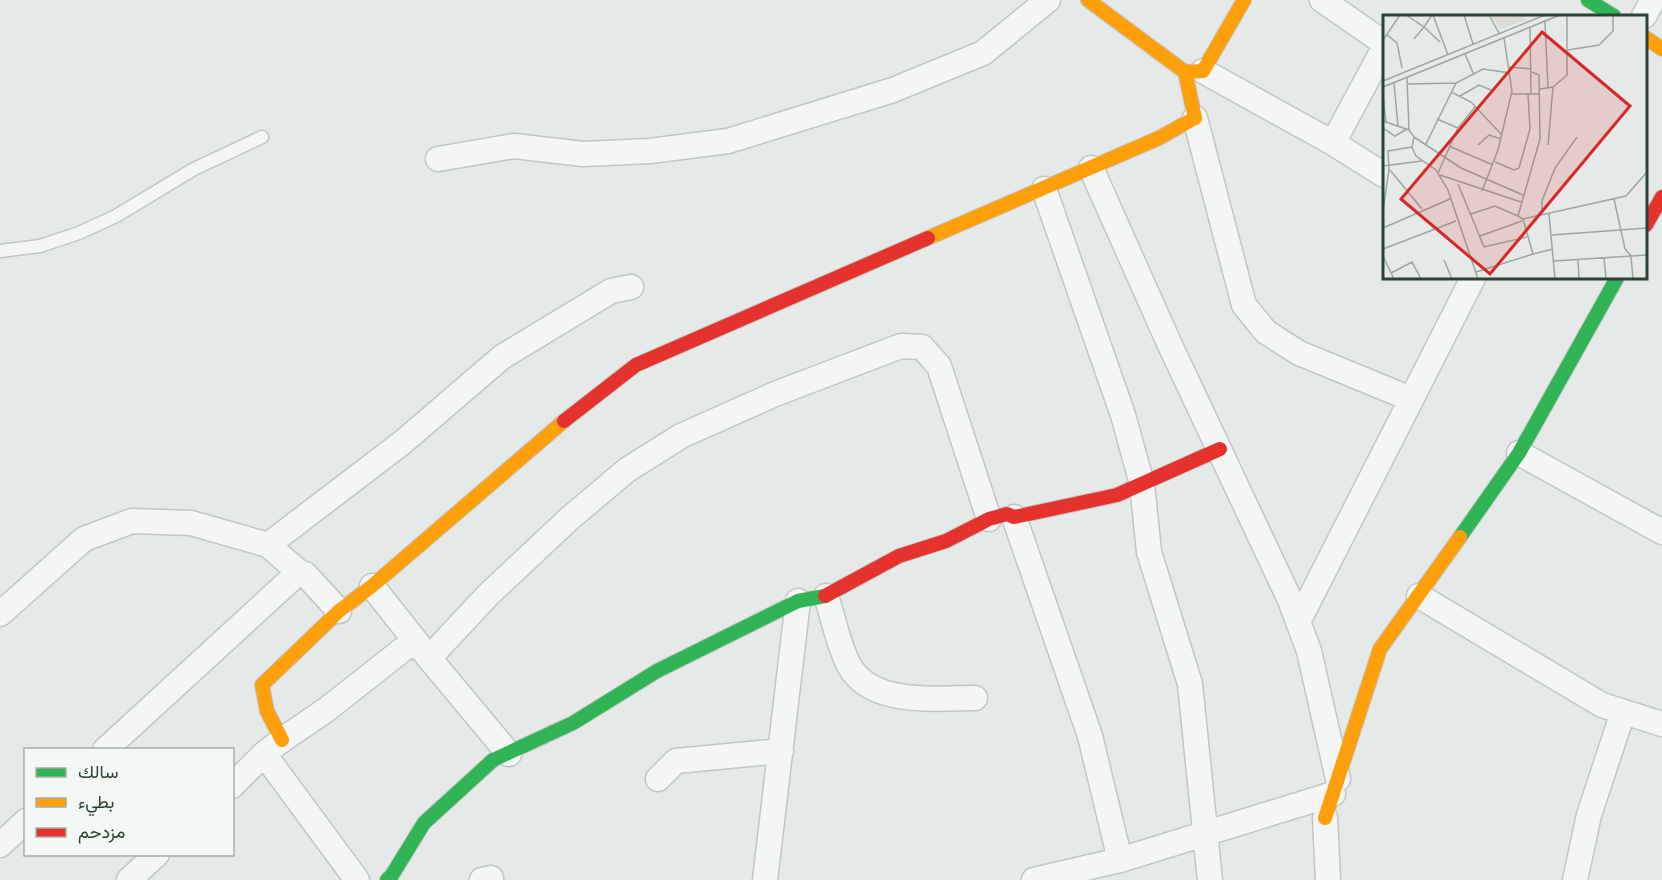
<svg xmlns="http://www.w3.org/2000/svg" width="1662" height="880" viewBox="0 0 1662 880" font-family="Overpass,Vazirmatn,sans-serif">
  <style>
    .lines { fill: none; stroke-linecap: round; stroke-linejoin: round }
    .lane-casing { stroke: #c2c6c4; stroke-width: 15 }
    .street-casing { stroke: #c2c6c4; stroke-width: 27 }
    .fast-casing { stroke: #c2c6c4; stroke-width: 16 }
    .slow-casing { stroke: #c2c6c4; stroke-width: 16 }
    .jam-casing { stroke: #c2c6c4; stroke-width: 16 }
    .lane { stroke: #f4f6f5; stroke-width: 12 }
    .street { stroke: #f4f6f5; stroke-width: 24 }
    .fast { stroke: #30b455; stroke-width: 14 }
    .slow { stroke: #ff9f0a; stroke-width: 14 }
    .jam { stroke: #e5322d; stroke-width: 14 }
    .inset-road { fill: none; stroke: #9ba7a0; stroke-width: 1.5 }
    .view { fill: #d62828; fill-opacity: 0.15; stroke: #d62828; stroke-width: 3 }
    .inset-edge { fill: none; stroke: #2b4335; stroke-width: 3 }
  </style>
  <rect width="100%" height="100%" fill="#e5e9e7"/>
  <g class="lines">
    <g class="lane-casing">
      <path id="lane" d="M0 251 40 246 79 233 116 216 194 169 262 137"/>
    </g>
    <g class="street-casing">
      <path id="street" d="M1322 0 1384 43
        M1644 16 1653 0
        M1203 71 1333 143 1384 175
        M1195 118 1244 305 1266 332 1299 353 1411 399
        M1333 143 1384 48
        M438 159 514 146 583 154 650 151 728 141 893 90 983 53 1048 0
        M1091 168 1169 343 1290 600 1309 651 1338 779
        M1044 189 1123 415 1142 484 1149 552 1190 684 1210 880
        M1519 453 1662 532
        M1014 517 1090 736 1120 860
        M268 545 403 442 502 357 611 291 631 287
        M372 586 429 658 509 754
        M826 596C833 617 837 639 846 659 865 707 933 698 975 698
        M1419 596 1602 705 1662 724
        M0 614 84 539 132 521 191 523 268 545 299 572 305 574 339 611
        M1298 622 1473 278
        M429 658 489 594 570 518 627 470 681 436 775 394 901 346 922 347 939 366 989 519
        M105 750 299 572
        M264 754 357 880
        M658 779 676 761 781 751
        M232 786 264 754 282 740 326 710 415 640
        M1325 818 1328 880
        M0 845 26 821
        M129 880 157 854
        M482 880 491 878
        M765 880 798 601
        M1034 880 1120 860 1333 794
        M1575 880 1589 815 1623 712"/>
    </g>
    <g class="fast-casing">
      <path id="fast" d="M1588 0 1614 16
        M1460 537 1519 453 1617 278
        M387 880 392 875 424 823 493 760 573 723 657 671 798 601 825 596"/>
    </g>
    <g class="slow-casing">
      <path id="slow" d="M1088 0 1185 72 1203 71 1244 0
        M1646 38 1662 49
        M928 238 1159 138 1195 118 1185 72
        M282 740 267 711 262 685 339 611 372 586 564 421
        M1325 818 1380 649 1460 537"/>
    </g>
    <g class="jam-casing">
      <path id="jam" d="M1646 225 1662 197
        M564 421 636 365 928 238
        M825 596 899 556 946 541 989 519 1007 514 1014 517 1117 495 1220 449"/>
    </g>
    <use href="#lane" class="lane"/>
    <use href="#street" class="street"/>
    <use href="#fast" class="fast"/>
    <use href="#slow" class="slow"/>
    <use href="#jam" class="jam"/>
  </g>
  <g transform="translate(1383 15)">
    <rect width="264" height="264" fill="#e5e9e7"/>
    <path d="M108 0H139L144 5 117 14Z" fill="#dcdad4"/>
    <path class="inset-road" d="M23 0 41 12 31 24M49 0 41 12 57 27M50 0 65 40M81 0 90 29M106 0 116 18M162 7 165 73M147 13 148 79M3 19 14 28 19 53M0 25 17 0M185 35 216 30 230 16V0M82 39 91 60M126 52 149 54M24 63 26 115M0 66 162 0M11 68 15 111M25 69 73 68M0 72 177 0M157 74 170 72 184 60V0M68 77 88 87 119 120M129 79H157M0 80 3 107M77 81 96 70 108 75M54 104 75 113M0 106 26 115 31 122 29 132 33 141 53 155 65 175 95 264M0 113 12 121 24 114M31 122 78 153 140 180M43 129 73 68 100 54 127 58M95 130 106 120 118 124M165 130 170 72M66 131 110 150M112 147 131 155 136 153 147 114 145 79M0 151 39 146M7 155 39 194M55 158 75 113 92 92M57 160 138 187M75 169 101 232 144 222M99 176 115 135 129 76 121 23M231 184 242 234 248 241 250 264M0 195 6 155 5 136 29 132M88 199 112 191 135 201M166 199 172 264M159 200V186L172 153 194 122M140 204 243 181 264 157M0 213 67 184M169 220 264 213M97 221 139 206M0 234 73 206M150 239 170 234M0 241 11 264M221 243 223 264M195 244 196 264M61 245 69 264M171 246 264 240M93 257 150 239 140 204 135 201 157 124 156 60 149 57M8 258 29 247 38 264"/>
    <path class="view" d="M159 17 247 91 107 259 18 184Z"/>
    <rect width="264" height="264" class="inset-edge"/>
  </g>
  <rect x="24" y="748" width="210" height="108" fill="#f3f8f5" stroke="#a3b0a8" stroke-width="1.5"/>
  <rect x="36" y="768" width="30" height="9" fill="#30b455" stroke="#a3b0a8" stroke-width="1.5"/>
  <text x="78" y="778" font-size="18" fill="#2b4335">سالك</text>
  <rect x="36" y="798" width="30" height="9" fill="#ff9f0a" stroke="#a3b0a8" stroke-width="1.5"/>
  <text x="78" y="808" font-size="18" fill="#2b4335">بطيء</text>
  <rect x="36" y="828" width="30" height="9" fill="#e5322d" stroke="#a3b0a8" stroke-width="1.5"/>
  <text x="78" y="838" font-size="18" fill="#2b4335">مزدحم</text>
</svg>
